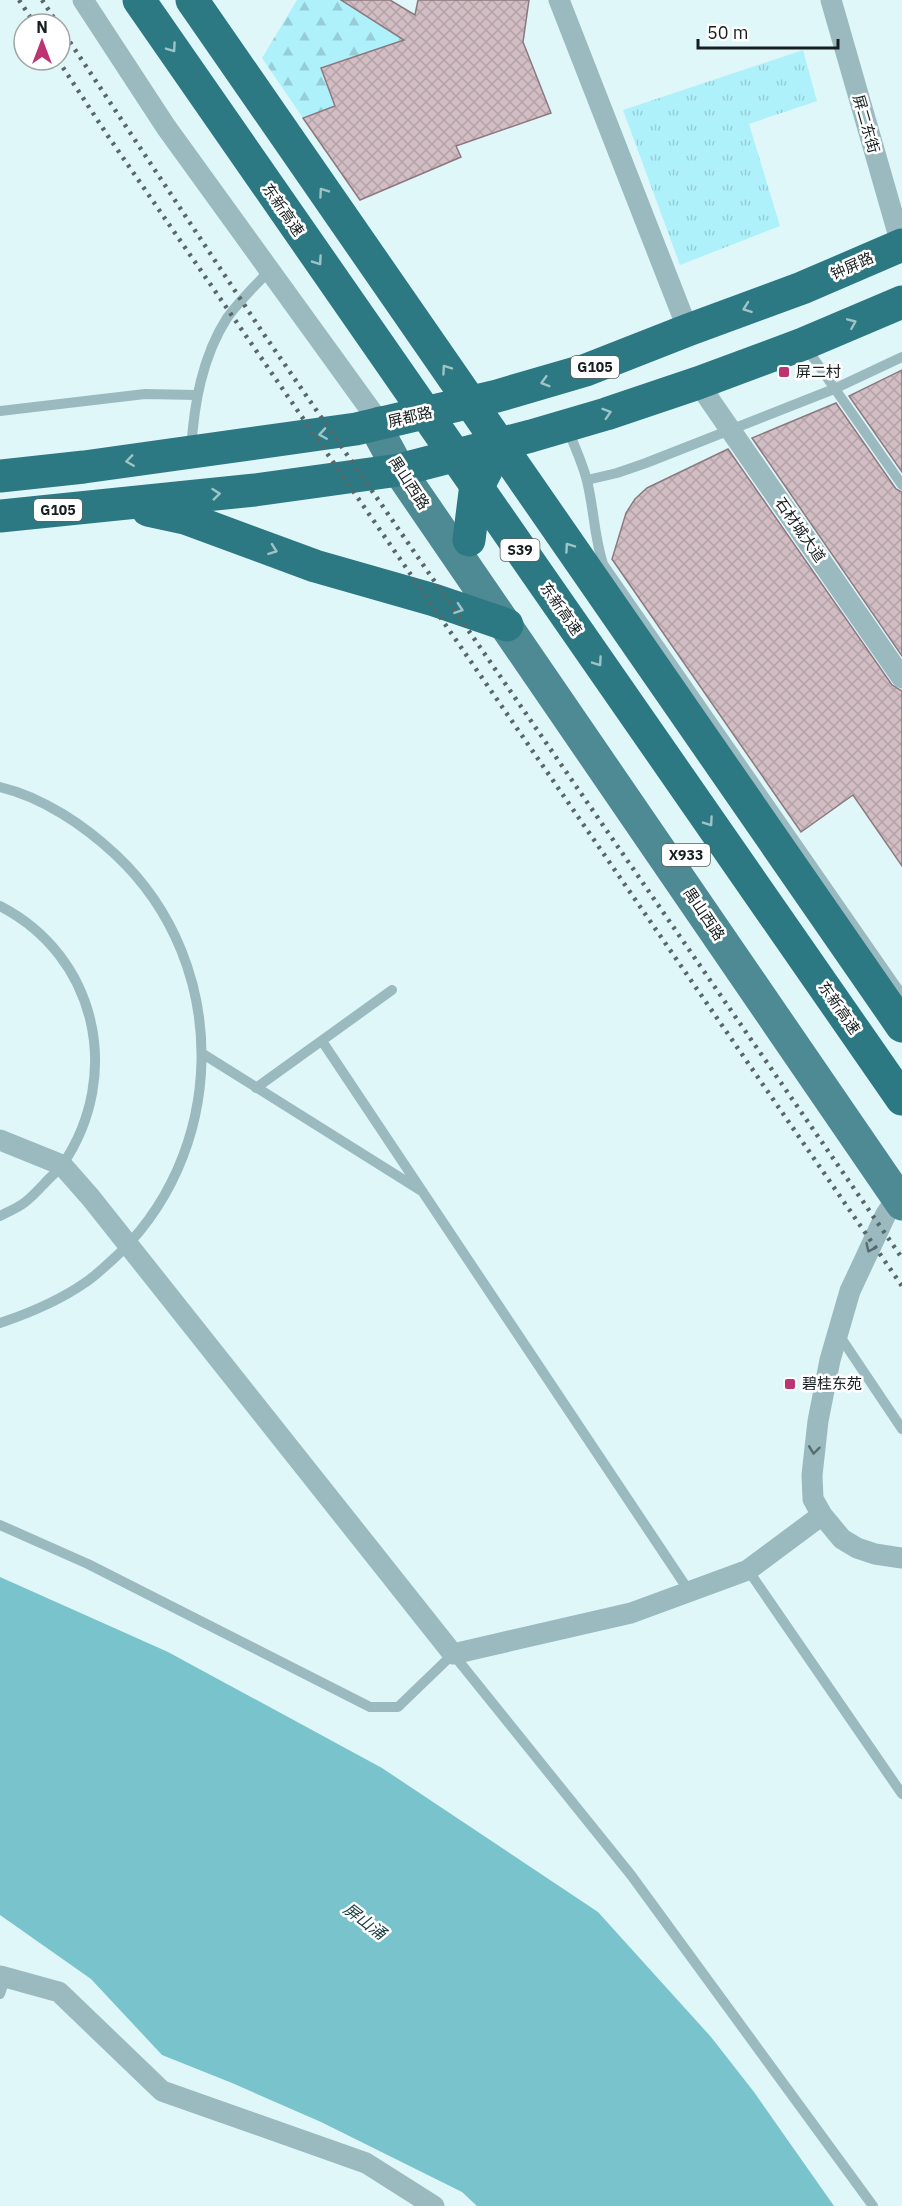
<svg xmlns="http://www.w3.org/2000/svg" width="902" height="2206" viewBox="0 0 902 2206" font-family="'IBM Plex Sans','Noto Sans SC',sans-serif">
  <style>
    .grass { fill: url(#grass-tufts) }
    .forest { fill: url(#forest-firs) }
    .water { fill: #79c3cd }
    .building { fill: url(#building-cross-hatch); stroke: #8c797f; stroke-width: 1.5 }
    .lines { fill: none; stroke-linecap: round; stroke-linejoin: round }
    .lane { stroke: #9bbabf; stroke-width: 10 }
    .street { stroke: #9bbabf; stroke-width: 21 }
    .primary { stroke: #4e8a93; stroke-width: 33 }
    .highway { stroke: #2c7983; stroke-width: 33 }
    .rail { stroke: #5a6769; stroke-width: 4.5; stroke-dasharray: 3 6; stroke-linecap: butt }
    .highway-bridge { stroke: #2c7983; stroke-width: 33 }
    .oneway { stroke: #a0c3c7 }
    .oneway2 { stroke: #586c6f }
    .poi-dot { fill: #bc3472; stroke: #fff; stroke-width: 2 }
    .labels { text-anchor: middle; stroke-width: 5; stroke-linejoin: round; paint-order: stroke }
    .shield { fill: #fff; stroke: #5c6262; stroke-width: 1.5 }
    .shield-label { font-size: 14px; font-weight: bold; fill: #161e1f }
    .street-label { font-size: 15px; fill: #161e1f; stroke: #fff }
    .poi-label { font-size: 15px; fill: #161e1f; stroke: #fff; text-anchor: start }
    .water-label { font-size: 16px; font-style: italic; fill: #14383d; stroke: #fff }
  </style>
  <defs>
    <pattern id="grass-tufts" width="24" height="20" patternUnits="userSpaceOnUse" patternTransform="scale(1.5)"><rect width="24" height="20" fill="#aff1fb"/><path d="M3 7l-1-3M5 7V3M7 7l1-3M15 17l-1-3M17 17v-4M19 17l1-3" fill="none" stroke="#96ced7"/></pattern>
    <pattern id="forest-firs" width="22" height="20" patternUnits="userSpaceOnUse" patternTransform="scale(1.5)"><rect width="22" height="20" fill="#aff1fb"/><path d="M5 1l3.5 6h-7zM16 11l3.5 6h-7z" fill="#96ced7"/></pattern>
    <pattern id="building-cross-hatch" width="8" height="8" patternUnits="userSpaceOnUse" patternTransform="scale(1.5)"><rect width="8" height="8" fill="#d1bdc3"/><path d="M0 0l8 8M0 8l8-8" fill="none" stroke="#b3a2a7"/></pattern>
  </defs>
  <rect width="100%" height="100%" fill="#e0f7fa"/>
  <path class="grass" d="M803 50 817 101 749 124 780 226 680 265 623 110Z"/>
  <path class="forest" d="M297 0H341L404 40 321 67 335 106 303 118 262 58Z"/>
  <path class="water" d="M0 1577 168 1652 382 1768 598 1912 711 2037 754 2092 834 2206H477L462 2192 321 2122 232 2083 162 2055 91 1979 0 1915Z"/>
  <path class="building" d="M341 0H390L415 15 418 0H529L523 42 551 113 456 146 461 157 360 200 303 118 335 106 321 68 404 40Z
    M902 370V472L849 396Z
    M836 403 896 489 902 492V656L752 438Z
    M728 449 892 685 902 691V866L853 795 801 832 612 559 626 513 635 499 647 488Z"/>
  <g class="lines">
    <path class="lane" d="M805 346 902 485
      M0 411 145 394 196 395
      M568 429C574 446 583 464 587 481 594 509 594 536 603 564L902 995
      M191 450C194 404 202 357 227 318 239 301 256 285 270 270
      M587 480 617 473 646 463 834 389 902 357
      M0 787C43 797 85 826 116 855 233 965 229 1156 110 1262 102 1269 94 1277 86 1282 59 1301 30 1313 0 1323
      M0 906C97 956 123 1075 63 1164 58 1171 50 1177 44 1184 38 1190 31 1198 24 1203 17 1208 8 1212 0 1216
      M322 1041 689 1591
      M203 1054 420 1190
      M256 1088 392 990
      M837 1332 902 1429
      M0 1525 88 1564 370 1707H398L453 1654 631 1875 873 2206
      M748 1570 902 1794
      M0 1994 5 1979 3 1977"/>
    <path class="street" d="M83 0 166 127 380 423
      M559 0 688 330
      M831 0 902 247
      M698 383 902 678
      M0 1140 62 1165 91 1198 453 1654 631 1613 748 1570 822 1515
      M902 1191 886 1214 850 1291 830 1360 818 1421 812 1475 813 1499 822 1515 842 1539 857 1548 875 1554 902 1558
      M1 1976 59 1992 162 2091 366 2163 434 2206"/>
    <path class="primary" d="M380 423V435L399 470 902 1204"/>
    <path class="highway" d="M0 476 84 467 356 429 497 396 586 370 688 330 802 288 902 245
      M148 510 185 518 315 566 434 600 507 625
      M0 516 255 490 399 470 531 436 606 414 698 383 803 344 902 302
      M469 540 475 492 488 467"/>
    <path class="rail" d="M19 0 35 24
      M42 0 58 24
      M60 27 263 333 902 1258
      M58 60 108 136 902 1286"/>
    <path class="highway-bridge" d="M139 0 902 1099
      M192 0 902 1026"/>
  </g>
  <defs><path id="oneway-chevron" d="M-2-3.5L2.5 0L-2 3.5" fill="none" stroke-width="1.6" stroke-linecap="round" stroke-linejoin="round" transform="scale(1.5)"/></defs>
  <g class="oneway">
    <use href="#oneway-chevron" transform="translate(172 48) rotate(55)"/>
    <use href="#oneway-chevron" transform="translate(323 192) rotate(-125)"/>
    <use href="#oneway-chevron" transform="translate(318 261) rotate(55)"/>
    <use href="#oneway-chevron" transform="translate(747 308) rotate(160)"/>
    <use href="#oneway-chevron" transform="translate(852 323) rotate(-23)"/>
    <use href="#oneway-chevron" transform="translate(446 369) rotate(-125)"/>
    <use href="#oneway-chevron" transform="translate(545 382) rotate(164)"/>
    <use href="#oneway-chevron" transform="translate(607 413) rotate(-18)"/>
    <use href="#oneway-chevron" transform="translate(323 434) rotate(171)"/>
    <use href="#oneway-chevron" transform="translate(130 461) rotate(172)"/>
    <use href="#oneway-chevron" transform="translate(216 494) rotate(-6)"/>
    <use href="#oneway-chevron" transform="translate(569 547) rotate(-125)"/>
    <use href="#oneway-chevron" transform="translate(273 550) rotate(20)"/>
    <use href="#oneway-chevron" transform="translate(459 609) rotate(19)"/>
    <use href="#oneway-chevron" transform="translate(598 662) rotate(55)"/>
    <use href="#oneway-chevron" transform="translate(709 822) rotate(55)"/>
  </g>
  <g class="oneway2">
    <use href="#oneway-chevron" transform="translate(870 1248) rotate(115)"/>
    <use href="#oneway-chevron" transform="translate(814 1450) rotate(97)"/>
  </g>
  <g class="poi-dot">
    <rect x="778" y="366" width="12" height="12" rx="3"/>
    <rect x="784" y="1378" width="12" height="12" rx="3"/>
  </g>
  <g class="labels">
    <g class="shield">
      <rect x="571" y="356" width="48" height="22" rx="4.5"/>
      <rect x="34" y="499" width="48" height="22" rx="4.5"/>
      <rect x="500.5" y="539" width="39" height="22" rx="4.5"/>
      <rect x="662" y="844" width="48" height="22" rx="4.5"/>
    </g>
    <g class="shield-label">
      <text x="595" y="372">G105</text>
      <text x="58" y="515">G105</text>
      <text x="520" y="555">S39</text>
      <text x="686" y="860">X933</text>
    </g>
    <g class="street-label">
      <text transform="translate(866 124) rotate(74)" y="5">屏二东街</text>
      <text transform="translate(283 210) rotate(55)" y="5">东新高速</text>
      <text transform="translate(852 266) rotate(-24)" y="5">钟屏路</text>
      <text transform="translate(410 417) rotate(-13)" y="5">屏都路</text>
      <text transform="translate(409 483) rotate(57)" y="5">禺山西路</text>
      <text transform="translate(800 530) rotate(55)" y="5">石材城大道</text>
      <text transform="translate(561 609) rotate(55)" y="5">东新高速</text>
      <text transform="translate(704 914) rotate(56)" y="5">禺山西路</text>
      <text transform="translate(839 1008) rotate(55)" y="5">东新高速</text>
    </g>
    <g class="poi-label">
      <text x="796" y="377">屏二村</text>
      <text x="802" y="1389">碧桂东苑</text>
    </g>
    <g class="water-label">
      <text transform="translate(365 1921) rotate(37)" y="6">屏山涌</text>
    </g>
  </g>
  <g transform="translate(42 42)"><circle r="28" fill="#ffffff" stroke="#a2a5a5" stroke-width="1.5"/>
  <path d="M0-4.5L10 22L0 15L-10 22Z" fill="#bc3472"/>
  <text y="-9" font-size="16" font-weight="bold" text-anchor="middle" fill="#161e1f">N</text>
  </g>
  <path d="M698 39v9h140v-9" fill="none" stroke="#161e1f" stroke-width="3"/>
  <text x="707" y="39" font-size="18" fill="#161e1f" stroke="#ffffff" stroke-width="4.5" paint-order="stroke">50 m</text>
</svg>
